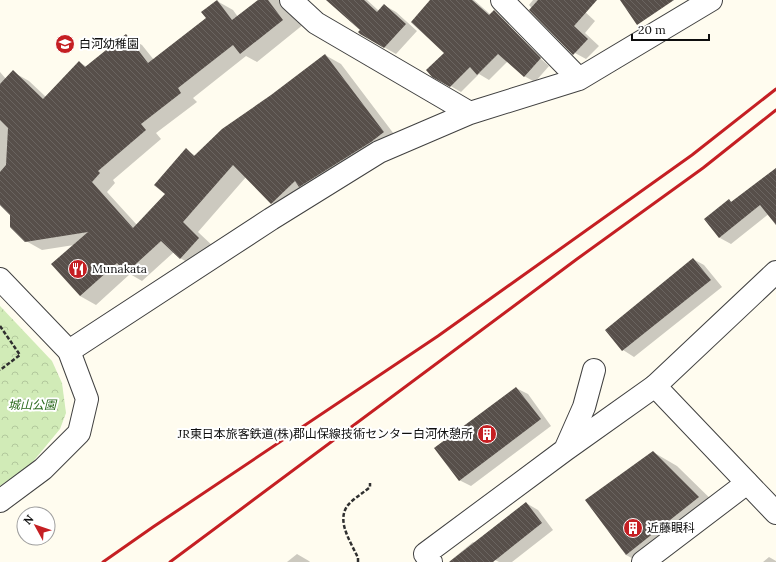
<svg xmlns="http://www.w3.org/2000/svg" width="776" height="562" viewBox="0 0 776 562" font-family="Lora,'Noto Sans JP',serif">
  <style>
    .park { fill: url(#park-crowns) }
    .shadow { fill: #0003 }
    .building { fill: url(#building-back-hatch) }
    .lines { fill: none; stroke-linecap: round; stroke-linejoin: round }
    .minor-casing { stroke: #414141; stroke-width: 24 }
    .tertiary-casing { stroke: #414141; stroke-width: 24 }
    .path { stroke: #303030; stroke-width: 2.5; stroke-dasharray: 4 2; stroke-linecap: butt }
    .minor { stroke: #fff; stroke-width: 22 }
    .tertiary { stroke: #fff; stroke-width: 22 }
    .rail { stroke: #c51f23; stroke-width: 3 }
    .labels { text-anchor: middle; stroke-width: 4; stroke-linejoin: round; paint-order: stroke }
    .poi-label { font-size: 12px; fill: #0e0e0e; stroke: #fff; text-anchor: start }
    .park-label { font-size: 12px; font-style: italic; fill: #29691b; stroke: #fff }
  </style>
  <defs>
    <pattern id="park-crowns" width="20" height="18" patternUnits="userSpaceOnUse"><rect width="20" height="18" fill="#d1ebb7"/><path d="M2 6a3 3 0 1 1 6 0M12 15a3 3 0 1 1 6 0" fill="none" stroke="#b2c89c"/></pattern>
    <pattern id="building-back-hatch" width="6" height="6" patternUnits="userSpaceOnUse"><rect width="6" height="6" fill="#574f4a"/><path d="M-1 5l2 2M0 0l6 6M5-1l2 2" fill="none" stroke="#6a6460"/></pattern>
  </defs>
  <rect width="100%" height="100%" fill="#fffcef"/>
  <path class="park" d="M0 306 52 361 62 383 66 413 60 429 31 464 0 486Z"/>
  <path class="shadow" d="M259 0H291L304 24 257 62 246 56 193 98 197 102 156 133 161 139 113 180 115 183 107 192 137 225 167 194 186 150 196 156 325 55 341 64 400 142 287 212 272 203 246 177 198 232 215 248 196 267 180 258 174 252 142 281 130 274 96 305 80 296 74 245 42 250 26 241 11 214 0 204V72L6 79 13 72 29 81 46 97 79 62 87 67 126 36 142 45 154 60 207 18 217 1 233 10 238 17Z
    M328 0H367L379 11 384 5 396 12 417 31 396 54 361 34V30Z
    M431 0H474L549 66 535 82 524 76 508 61 489 80 479 74 461 92 433 76 445 53Z
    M533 0H572L595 21 585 33 599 46 586 59 575 53 529 5Z
    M776 169V216L770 213 731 244 720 238 705 220 729 200 732 202Z
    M693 259 704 265 722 287 634 357 623 350Z
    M516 388 528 394 551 426 471 486 459 480Z
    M653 452 677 466 723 511 639 562 626 555Z
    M526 503 538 510 553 530 512 562H499L495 560Z
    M473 542 479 546 490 562H451L450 561Z
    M297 554 309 561 310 562H287Z
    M769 557 776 561V562H763Z"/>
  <path class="building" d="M217 0 232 20 258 0H268L283 20 240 54 233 45 178 88 181 93 141 124 146 130 98 171 100 173 92 182 133 228 165 194 154 185 186 148 194 156 222 129 271 95 325 54 384 132 371 142 299 187 295 181 271 204 233 165 183 222 199 238 180 259 161 241 126 273 117 263 80 296 51 264 88 232 25 242 10 227V215L0 205V172L6 165 8 128 0 120V84L13 70 43 99 79 61 85 67 126 34 148 63 206 18 201 12Z
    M326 0H364L377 12 384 4 406 24 384 48 360 34 358 32 360 30Z
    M430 0H472L489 15 494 10 541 58 524 77 498 54 477 75 470 67 450 87 432 77 426 70 444 53 411 22Z
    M538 0H597L574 26 588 39 573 55 529 10Z
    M620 0H674L637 25Z
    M776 168V225L760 205 719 238 704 219 729 199 731 202Z
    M693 258 711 280 622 351 605 330Z
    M516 387 541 419 459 481 434 448Z
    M653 451 699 497 626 555 585 500Z
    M526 502 542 523 493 562H449Z"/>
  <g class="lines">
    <g class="minor-casing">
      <path id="minor" d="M291 0 316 23 470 113
        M502 0 579 79
        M69 351 271 219 379 152 470 113 579 79 711 0
        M565 450 584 407 594 370
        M431 562 425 554 565 450 655 386
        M643 562 747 483"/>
    </g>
    <g class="tertiary-casing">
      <path id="tertiary" d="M776 272 655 386 776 513
        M0 279 69 351 87 399 79 433 43 469 0 501"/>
    </g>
    <path class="path" d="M0 326 20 355 0 370
      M358 562V558C350 540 333 517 352 501 358 496 364 492 370 487V483"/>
    <use href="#minor" class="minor"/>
    <use href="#tertiary" class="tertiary"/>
    <path class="rail" d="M103 562 153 527 438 336 692 155 776 89
      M170 562 577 259 703 168 776 110"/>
  </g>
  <defs>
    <g id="school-disc" transform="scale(1)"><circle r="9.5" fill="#c51f23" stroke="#fff"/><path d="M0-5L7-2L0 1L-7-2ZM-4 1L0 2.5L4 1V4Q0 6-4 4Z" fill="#fff"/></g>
    <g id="restaurant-disc" transform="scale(1)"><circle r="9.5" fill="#c51f23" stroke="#fff"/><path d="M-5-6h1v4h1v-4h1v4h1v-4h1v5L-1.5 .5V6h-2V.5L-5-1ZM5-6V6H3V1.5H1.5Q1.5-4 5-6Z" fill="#fff"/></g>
    <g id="building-disc" transform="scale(1)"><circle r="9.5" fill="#c51f23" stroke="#fff"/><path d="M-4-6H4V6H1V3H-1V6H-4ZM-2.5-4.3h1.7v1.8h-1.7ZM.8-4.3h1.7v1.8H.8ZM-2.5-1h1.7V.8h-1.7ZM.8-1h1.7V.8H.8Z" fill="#fff"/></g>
  </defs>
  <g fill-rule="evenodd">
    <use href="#school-disc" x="65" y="44"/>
    <use href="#restaurant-disc" x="78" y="269"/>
    <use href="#building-disc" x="487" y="434"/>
    <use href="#building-disc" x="633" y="528"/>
  </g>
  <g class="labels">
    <g class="poi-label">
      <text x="79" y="48">白河幼稚園</text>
      <text x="92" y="273">Munakata</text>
      <text x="473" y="438" text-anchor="end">JR東日本旅客鉄道(株)郡山保線技術センター白河休憩所</text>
      <text x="647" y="532">近藤眼科</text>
    </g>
    <g class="park-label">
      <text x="32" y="409">城山公園</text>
    </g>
  </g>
  <g transform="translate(36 526) rotate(310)"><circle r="19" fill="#ffffff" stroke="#9f9f9f"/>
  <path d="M0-3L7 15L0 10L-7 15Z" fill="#c51f23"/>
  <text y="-6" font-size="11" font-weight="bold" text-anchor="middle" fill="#0e0e0e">N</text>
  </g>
  <path d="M632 34v6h77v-6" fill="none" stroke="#0e0e0e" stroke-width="2"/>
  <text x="638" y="34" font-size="12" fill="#0e0e0e" stroke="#ffffff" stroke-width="3" paint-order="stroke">20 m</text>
</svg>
